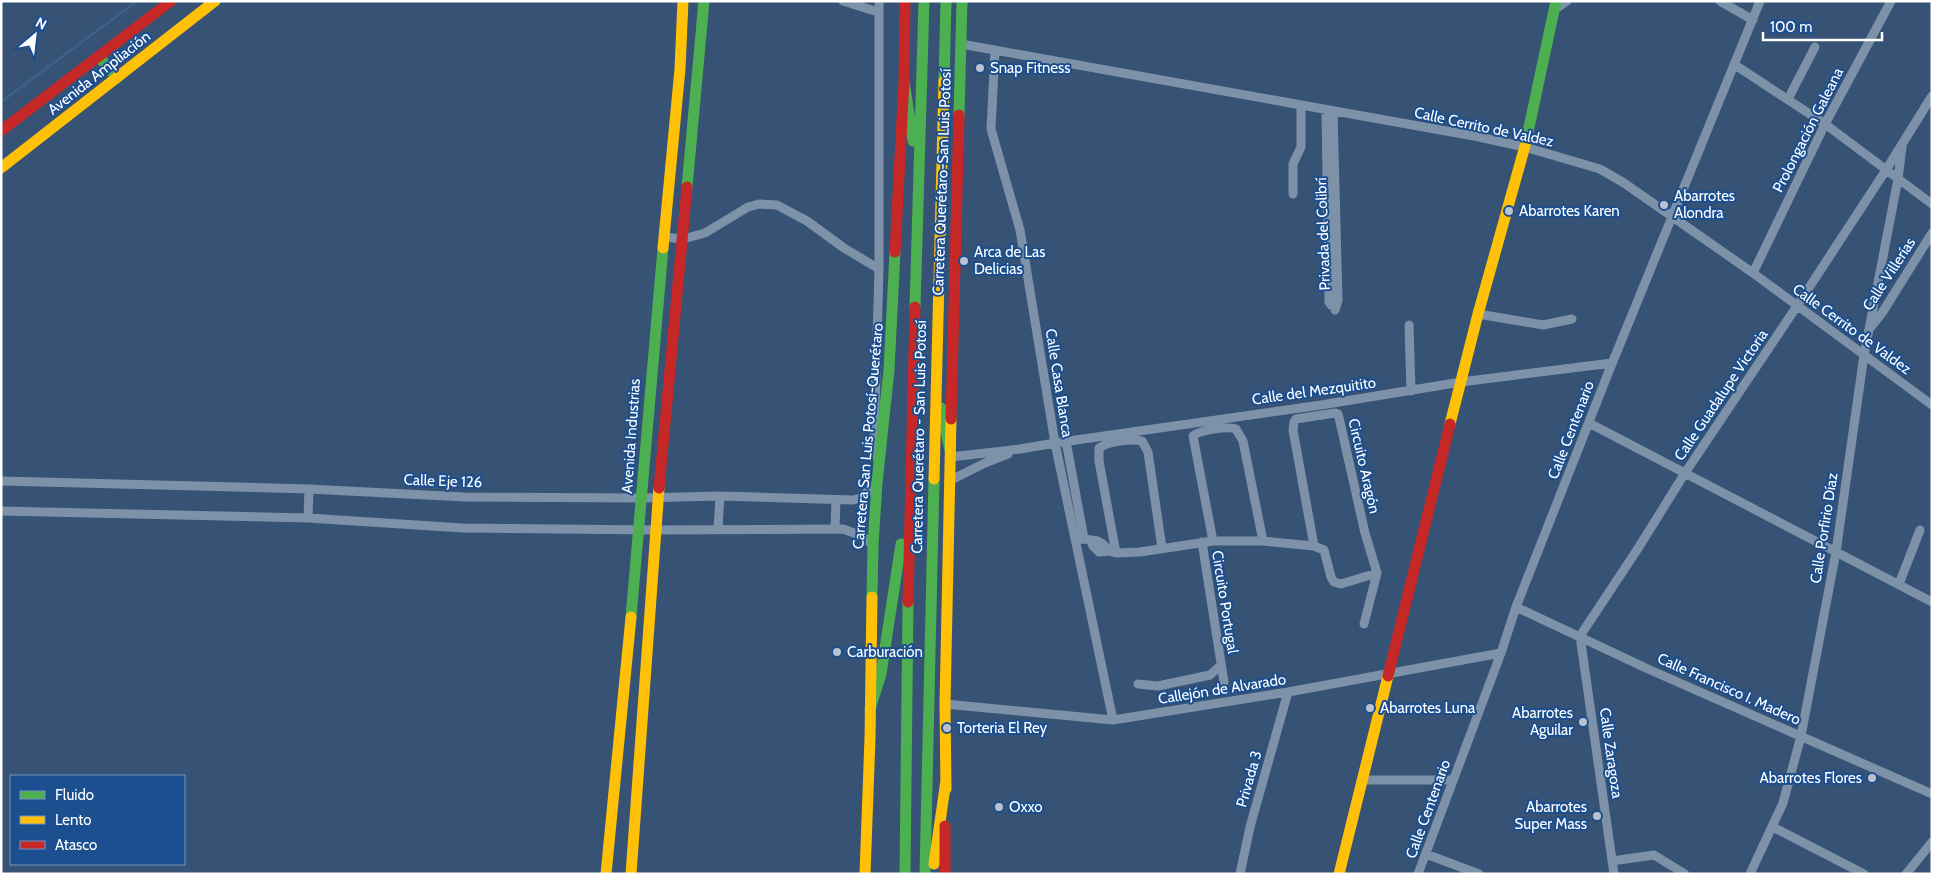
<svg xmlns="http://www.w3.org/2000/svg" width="1933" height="875" viewBox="0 0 1933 875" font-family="Cabin,sans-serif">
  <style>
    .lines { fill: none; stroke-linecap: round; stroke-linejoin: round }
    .stream { stroke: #3b618d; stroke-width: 2.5 }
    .street { stroke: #7d92a8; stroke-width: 9 }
    .fast { stroke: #4caf50; stroke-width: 11 }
    .slow { stroke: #ffc107; stroke-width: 11 }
    .jam { stroke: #c62828; stroke-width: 11 }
    .poi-dot { fill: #b9c2ce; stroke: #1b4f8f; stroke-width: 2 }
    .labels { text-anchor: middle; stroke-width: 4; stroke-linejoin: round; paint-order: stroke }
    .poi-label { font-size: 15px; fill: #fff; stroke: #1b4f8f; text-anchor: start }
    .street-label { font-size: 15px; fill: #fff; stroke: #1b4f8f }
  </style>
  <rect width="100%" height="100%" fill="#365274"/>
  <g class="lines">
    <path class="stream" d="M1 102 137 1"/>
    <path class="street" d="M843 1 878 12
      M1720 1 1753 20
      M1554 10 1567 1
      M961 44 1474 136 1525 147 1600 169 1624 183 1753 273 1932 405
      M995 50 991 129 1020 230 1055 443 1113 720
      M1735 65 1825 124 1932 204
      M1788 99 1815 47
      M1326 111 1329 302 1331 305H1335
      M1333 112 1338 300 1335 310
      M1293 194V164L1301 147V106
      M664 237 683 239 705 233 748 207 759 204 777 205 807 221 844 248 879 269
      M1753 273 1825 124 1891 1
      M1478 314 1543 325 1572 319
      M1409 325 1411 391
      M1871 327 1882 313 1932 233
      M1589 423 1932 602
      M1066 441 1084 539
      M950 457 1020 449 1055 443 1321 405 1461 382 1612 363
      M877 458 874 445 879 269V1
      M1 481 309 489 465 497 642 498 720 496 853 500 860 498 877 483
      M949 481 985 463 1008 454
      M1 511 308 518 463 528 656 530 843 529 862 536 873 545
      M308 518 309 489
      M718 529 720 496
      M835 529 836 500
      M1076 540 1084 539 1098 541 1103 544 1109 551 1116 553 1140 552 1213 541H1263L1314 546 1324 550 1331 577 1334 582 1341 584 1377 573
      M1091 541 1093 546 1099 552 1109 551
      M1213 541 1193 436C1199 430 1228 426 1236 429L1243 441 1263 541
      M1202 542 1224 682
      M1314 546 1293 430 1294 422 1296 419 1335 413 1338 414 1340 422 1365 533 1377 573 1364 624
      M1116 553 1099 461V448C1107 442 1132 438 1142 441L1148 452 1162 548
      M1899 584 1920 530
      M1516 607 1648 669 1932 794
      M1138 684 1158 686 1210 675 1221 665
      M945 704 1113 720 1288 692 1501 653
      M1361 780H1453
      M1773 827 1864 874
      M1426 854 1479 874
      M1612 861 1654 855 1685 874
      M1240 874 1250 827 1288 692
      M1418 874 1501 653 1516 607 1609 371 1760 1
      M1614 874 1580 636 1637 550 1685 473 1797 306 1886 170 1932 96
      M1750 874 1783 803 1801 736 1836 552 1864 355 1898 179 1902 147
      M1906 874 1932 842"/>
    <path class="fast" d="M99 57 117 78
      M904 81 913 141
      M944 81 946 1
      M959 115 962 1
      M1525 146 1556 1
      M687 187 704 1
      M915 307 924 1
      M941 408 950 450
      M872 597 873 545 877 483 889 370 895 252
      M631 617 663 248
      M870 709 881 674 901 544
      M905 874 908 602
      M925 874 934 479"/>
    <path class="slow" d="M1 168 215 1
      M663 248 680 69 683 1
      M1450 424 1478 314 1525 146
      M934 479 944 81
      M946 789 945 704 951 419
      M934 864 946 780
      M606 874 631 617
      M631 874 659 488
      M865 874 870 738 872 597
      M1339 874 1388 676"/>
    <path class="jam" d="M1 131 171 1
      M895 252 904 81 905 1
      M951 419 959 115
      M659 488 687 187
      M908 602 915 307
      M1388 676 1450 424
      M945 826V874"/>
  </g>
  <g class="poi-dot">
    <circle cx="980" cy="68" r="5"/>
    <circle cx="1664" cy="205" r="5"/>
    <circle cx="1509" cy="211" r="5"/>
    <circle cx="964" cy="261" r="5"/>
    <circle cx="837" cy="652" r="5"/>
    <circle cx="1370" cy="708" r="5"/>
    <circle cx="1583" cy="722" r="5"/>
    <circle cx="947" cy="728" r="5"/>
    <circle cx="1872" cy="778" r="5"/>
    <circle cx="999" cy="807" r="5"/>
    <circle cx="1597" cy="816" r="5"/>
  </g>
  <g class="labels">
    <g class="poi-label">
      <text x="990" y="73">Snap Fitness</text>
      <text x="1674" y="201">Abarrotes<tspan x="1674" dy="17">Alondra</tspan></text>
      <text x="1519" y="216">Abarrotes Karen</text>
      <text x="974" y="257">Arca de Las<tspan x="974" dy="17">Delicias</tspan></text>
      <text x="847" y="657">Carburación</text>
      <text x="1380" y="713">Abarrotes Luna</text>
      <text x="1573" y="718" text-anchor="end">Abarrotes<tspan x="1573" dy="17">Aguilar</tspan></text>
      <text x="957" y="733">Torteria El Rey</text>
      <text x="1862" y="783" text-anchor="end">Abarrotes Flores</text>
      <text x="1009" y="812">Oxxo</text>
      <text x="1587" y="812" text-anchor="end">Abarrotes<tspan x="1587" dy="17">Super Mass</tspan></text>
    </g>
    <g class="street-label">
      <text transform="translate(99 73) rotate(-38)" y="5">Avenida Ampliación</text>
      <text transform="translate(1484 127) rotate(12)" y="5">Calle Cerrito de Valdez</text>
      <text transform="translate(1808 130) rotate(-63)" y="5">Prolongación Galeana</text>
      <text transform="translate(942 182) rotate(-88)" y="5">Carretera Querétaro-San Luis Potosí</text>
      <text transform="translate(1323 234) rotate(-92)" y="5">Privada del Colibrí</text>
      <text transform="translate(1889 274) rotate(-57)" y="5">Calle Villerías</text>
      <text transform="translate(1852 329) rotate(36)" y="5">Calle Cerrito de Valdez</text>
      <text transform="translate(1059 383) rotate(81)" y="5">Calle Casa Blanca</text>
      <text transform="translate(1314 391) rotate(-8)" y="5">Calle del Mezquitito</text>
      <text transform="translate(1721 395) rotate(-56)" y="5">Calle Guadalupe Victoria</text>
      <text transform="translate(1571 430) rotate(-69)" y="5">Calle Centenario</text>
      <text transform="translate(631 436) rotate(-86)" y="5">Avenida Industrias</text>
      <text transform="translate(868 436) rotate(-85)" y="5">Carretera San Luis Potosí-Querétaro</text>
      <text transform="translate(919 437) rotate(-89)" y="5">Carretera Querétaro - San Luis Potosí</text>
      <text transform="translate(1364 466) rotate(77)" y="5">Circuito Aragón</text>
      <text transform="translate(443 481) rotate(2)" y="5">Calle Eje 126</text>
      <text transform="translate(1824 528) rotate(-81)" y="5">Calle Porfirio Díaz</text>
      <text transform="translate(1225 602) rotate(81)" y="5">Circuito Portugal</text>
      <text transform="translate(1222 689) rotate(-9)" y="5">Callejón de Alvarado</text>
      <text transform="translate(1729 689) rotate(24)" y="5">Calle Francisco I. Madero</text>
      <text transform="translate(1611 753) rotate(82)" y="5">Calle Zaragoza</text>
      <text transform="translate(1249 779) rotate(-74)" y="5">Privada 3</text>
      <text transform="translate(1428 809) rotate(-70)" y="5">Calle Centenario</text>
    </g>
  </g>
  <rect width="1933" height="875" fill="none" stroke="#ffffff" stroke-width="5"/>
  <rect x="10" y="775" width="175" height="90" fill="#1b4f8f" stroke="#7695bc"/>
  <rect x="20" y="791" width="25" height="8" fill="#4caf50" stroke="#7695bc"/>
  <text x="55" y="800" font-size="15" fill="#ffffff">Fluido</text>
  <rect x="20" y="816" width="25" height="8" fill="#ffc107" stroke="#7695bc"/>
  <text x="55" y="825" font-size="15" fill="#ffffff">Lento</text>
  <rect x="20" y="841" width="25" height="8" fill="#c62828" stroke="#7695bc"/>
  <text x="55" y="850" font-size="15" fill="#ffffff">Atasco</text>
  <g transform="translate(35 35) rotate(28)" stroke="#1b4f8f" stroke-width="4" paint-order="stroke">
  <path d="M0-4L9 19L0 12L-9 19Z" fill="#ffffff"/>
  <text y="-8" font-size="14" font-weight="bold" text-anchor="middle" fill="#ffffff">N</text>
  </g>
  <path d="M1763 32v8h119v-8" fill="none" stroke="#ffffff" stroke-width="2.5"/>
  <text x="1770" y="32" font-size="15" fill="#ffffff" stroke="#1b4f8f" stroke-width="4" paint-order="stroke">100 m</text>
</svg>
